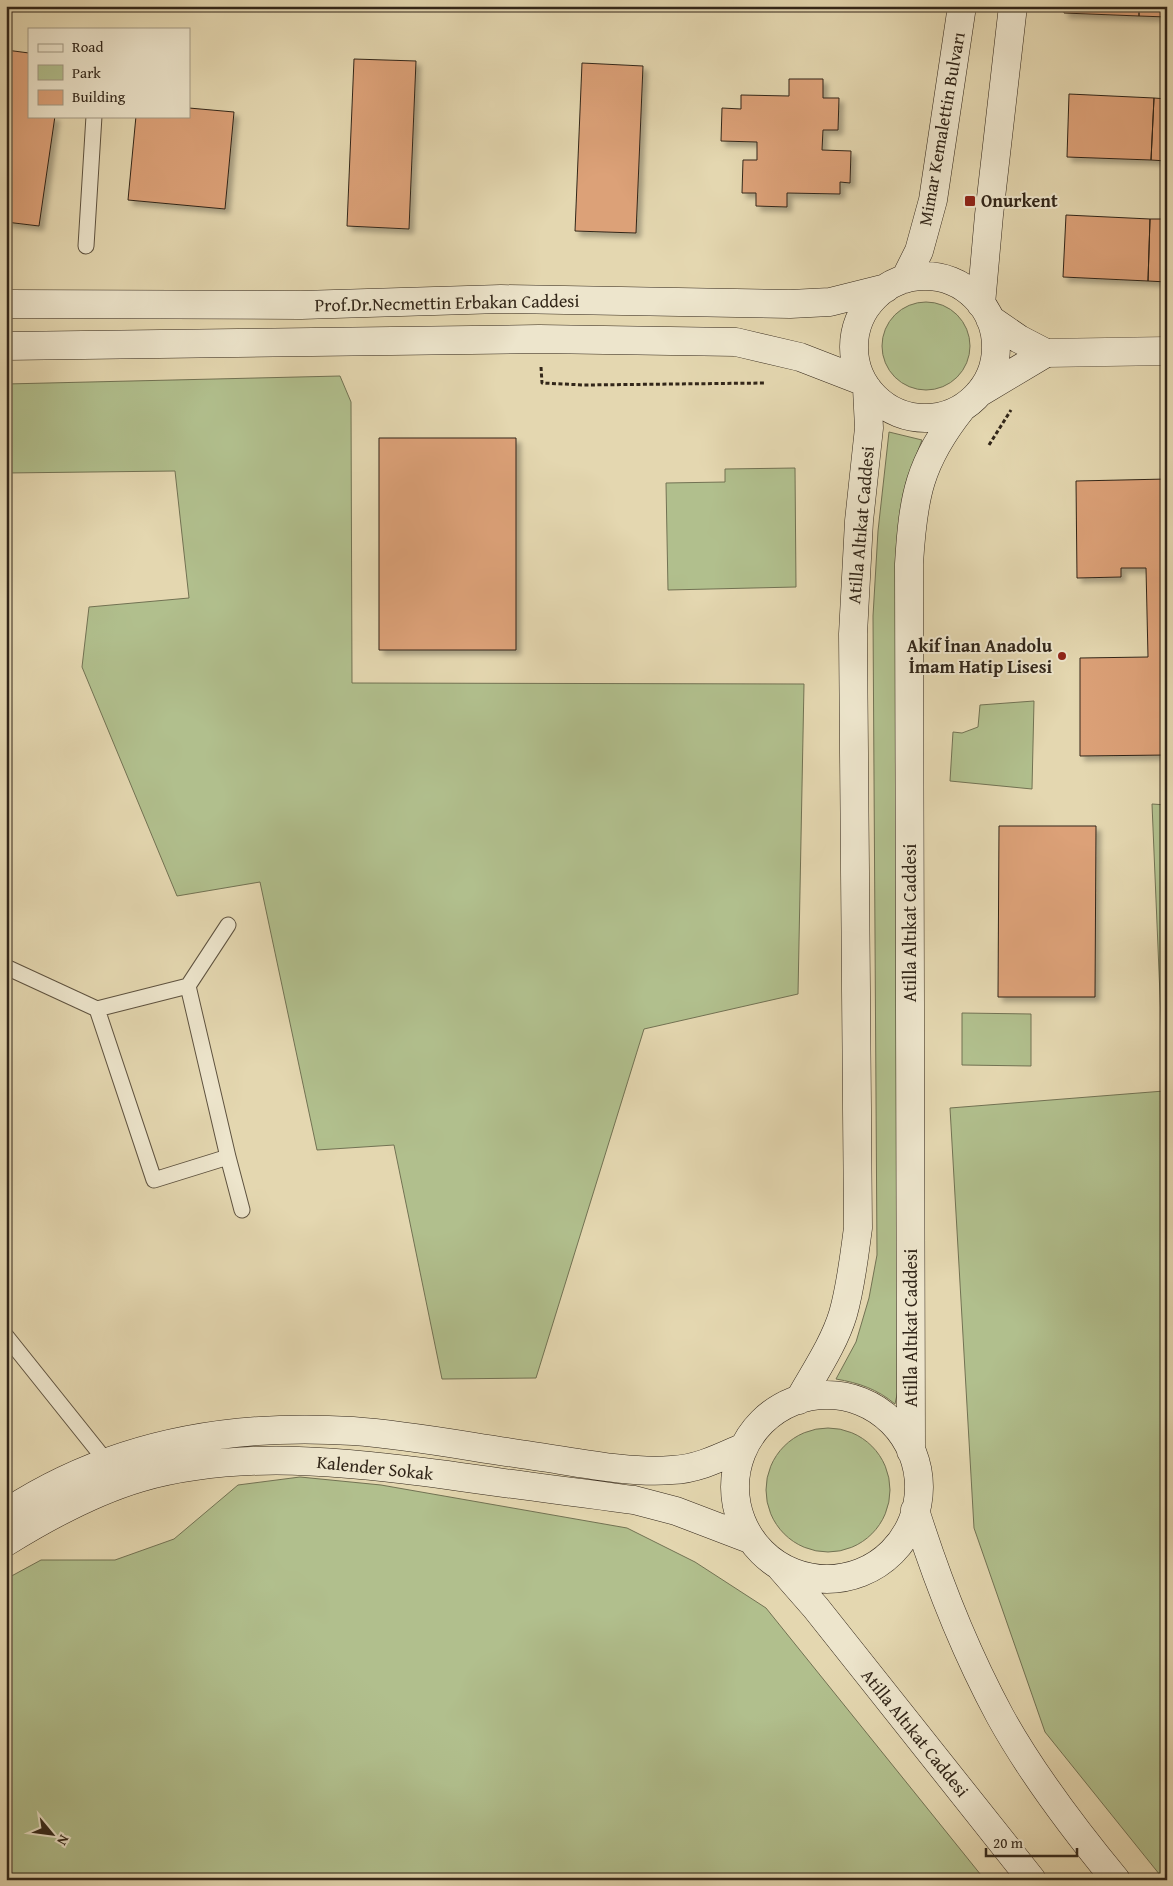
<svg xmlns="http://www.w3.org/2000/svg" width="1173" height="1886" viewBox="0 0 1173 1886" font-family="'Gentium Book Plus',serif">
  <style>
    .green { fill: #b1bf8d; stroke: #727253 }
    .building { fill: #dca178; stroke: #322619; filter: url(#shadow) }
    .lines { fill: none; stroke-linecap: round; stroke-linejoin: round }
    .lane-casing { stroke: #5e523f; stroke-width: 17 }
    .street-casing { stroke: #5e523f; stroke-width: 29 }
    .secondary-casing { stroke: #322619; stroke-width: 29 }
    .path { stroke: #322619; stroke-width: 3; stroke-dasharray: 4 2.5; stroke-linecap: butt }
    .lane { stroke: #ede5cc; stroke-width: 15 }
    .street { stroke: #ede5cc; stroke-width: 28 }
    .secondary { stroke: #ede5cc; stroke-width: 28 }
    .poi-dot { fill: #8f2418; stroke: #ede5cc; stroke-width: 2 }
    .labels { text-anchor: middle; stroke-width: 4; stroke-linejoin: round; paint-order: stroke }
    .street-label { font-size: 18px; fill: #322619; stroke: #ede5cc }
    .poi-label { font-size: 18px; font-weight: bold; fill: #322619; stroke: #ede5cc; text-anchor: start }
  </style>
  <defs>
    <filter id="shadow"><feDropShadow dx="4.5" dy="4.5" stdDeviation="2.5" flood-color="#0004"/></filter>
  </defs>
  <rect width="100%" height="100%" fill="#e4d7b0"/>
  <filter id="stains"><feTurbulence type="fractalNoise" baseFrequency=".004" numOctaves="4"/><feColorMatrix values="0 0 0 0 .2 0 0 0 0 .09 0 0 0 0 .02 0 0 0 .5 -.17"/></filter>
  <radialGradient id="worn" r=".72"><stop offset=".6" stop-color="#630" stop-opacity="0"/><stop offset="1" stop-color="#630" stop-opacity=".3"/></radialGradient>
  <path class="green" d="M882 346a44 44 0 1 1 88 0a44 44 0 1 1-88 0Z
    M340 376 351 402 352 683 804 684 798 994 644 1029 536 1378 442 1379 394 1145 317 1150 260 882 177 896 82 667 89 607 189 598 175 471 6 473V384Z
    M889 432 922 440 906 483 900 514 898 1390 895 1404C877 1389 859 1383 836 1379L856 1342 869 1298 877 1255 873 616 878 531Z
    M795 468 796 587 668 590 666 483 725 482V469Z
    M1034 701 1032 789 950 781 953 732 962 733 978 727 980 705Z
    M1152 804 1167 805V1880H1164L1045 1732 974 1528 950 1108 1164 1091Z
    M962 1013 1031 1014V1066L962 1065Z
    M766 1490a62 62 0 1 1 124 0a62 62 0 1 1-124 0Z
    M300 1477 381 1485 627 1528 695 1562 766 1608 985 1880H6V1579L41 1560H115L174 1539 238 1485Z"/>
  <path class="building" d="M1064 6H1139V16L1064 13Z
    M1139 6H1167V17L1139 16Z
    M6 50 29 53V116H55L39 226 6 222Z
    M354 59 416 61 409 229 347 226Z
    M582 63 643 66 636 233 575 231Z
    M789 79H823V98H839L838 130H823L822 150 851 151 850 183 840 182V194L787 193V207L756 206V193H742L743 160H757V142L721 141 722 108 741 109V95L789 96Z
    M1069 94 1154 98 1151 160 1067 157Z
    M1154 98 1167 99V161L1151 160Z
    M189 108 234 112 225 209 128 200 136 116H189Z
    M1066 215 1150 219 1148 281 1063 277Z
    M1150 219H1167V282L1148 281Z
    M379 438H516V650H379Z
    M1167 479V755L1080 756V658L1148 657 1146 568H1121V577L1077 578 1076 481Z
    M999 826H1096L1095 997H998Z"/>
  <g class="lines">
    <g class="lane-casing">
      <path id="lane" d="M86 246 94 116
        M6 967 97 1009 188 986 228 1157 154 1180 97 1009
        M188 986 228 925
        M228 1157 242 1210
        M6 1336 106 1461"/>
    </g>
    <g class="street-casing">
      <path id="street" d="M1046 353 1167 351"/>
    </g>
    <g class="secondary-casing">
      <path id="secondary" d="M854 347a71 71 0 1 1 142 0a71 71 0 1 1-142 0Z
        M905 279 919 251 933 200 962 6
        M6 304 301 305 501 299 790 304 830 302 886 288
        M981 304 989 215 1013 6
        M990 319 1019 339 1046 353
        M6 346 539 339 736 342 800 357 862 381
        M979 393 1046 353
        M735 1487a92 92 0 1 1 184 0a92 92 0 1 1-184 0Z
        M799 1400C814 1373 834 1344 843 1314 851 1286 854 1257 858 1228L853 634 859 521 869 428 867 388
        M911 1451 909 564C913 497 919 462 962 408
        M915 1510C937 1580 965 1651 1000 1716 1032 1774 1074 1829 1116 1880
        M6 1513C111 1444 230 1423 353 1431 409 1435 465 1446 520 1454 567 1460 626 1474 672 1470 698 1469 721 1457 744 1447
        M6 1542C48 1516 92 1492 139 1478 241 1449 344 1462 447 1475 509 1484 572 1492 634 1500L676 1511 752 1540
        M781 1568 816 1608 1032 1880"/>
    </g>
    <path class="path" d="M541 367 542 383 584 385 765 383
      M989 445 1011 410"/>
    <use href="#lane" class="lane"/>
    <use href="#street" class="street"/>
    <use href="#secondary" class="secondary"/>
  </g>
  <g class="poi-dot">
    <rect x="964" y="195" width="12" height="12" rx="2.5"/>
    <circle cx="1062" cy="656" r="5"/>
  </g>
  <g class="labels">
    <g class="street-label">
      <text transform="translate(942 129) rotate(-80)" y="6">Mimar Kemalettin Bulvarı</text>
      <text transform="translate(447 303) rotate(-1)" y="6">Prof.Dr.Necmettin Erbakan Caddesi</text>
      <text transform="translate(861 525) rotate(-85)" y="6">Atilla Altıkat Caddesi</text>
      <text transform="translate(910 923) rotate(-90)" y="6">Atilla Altıkat Caddesi</text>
      <text transform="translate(911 1328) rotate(-90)" y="6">Atilla Altıkat Caddesi</text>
      <text transform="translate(375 1468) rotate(6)" y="6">Kalender Sokak</text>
      <text transform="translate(915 1733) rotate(51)" y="6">Atilla Altıkat Caddesi</text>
    </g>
    <g class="poi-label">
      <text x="981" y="207">Onurkent</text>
      <text x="1052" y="652" text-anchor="end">Akif İnan Anadolu<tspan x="1052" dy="21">İmam Hatip Lisesi</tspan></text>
    </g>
  </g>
  <rect width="1173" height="1886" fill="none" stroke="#e4d7b0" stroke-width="25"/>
  <rect x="8" y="8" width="1158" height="1871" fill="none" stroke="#322619" stroke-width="2.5"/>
  <rect x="12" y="12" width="1148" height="1861" fill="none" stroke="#322619"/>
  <rect x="28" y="28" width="162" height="90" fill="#ede5cc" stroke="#a29984"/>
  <rect x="38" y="44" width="25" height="8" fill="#ede5cc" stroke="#a29984"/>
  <text x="72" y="52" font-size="15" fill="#322619">Road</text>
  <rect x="38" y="65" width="25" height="15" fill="#b1bf8d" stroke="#a29984"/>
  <text x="72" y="78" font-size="15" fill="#322619">Park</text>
  <rect x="38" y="90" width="25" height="15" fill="#dca178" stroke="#a29984"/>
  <text x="72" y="102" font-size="15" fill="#322619">Building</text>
  <g transform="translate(52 1834) rotate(119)" stroke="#ede5cc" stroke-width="4" paint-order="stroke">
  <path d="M0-4L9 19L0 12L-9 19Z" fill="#322619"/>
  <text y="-8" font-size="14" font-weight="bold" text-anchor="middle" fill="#322619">N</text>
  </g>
  <path d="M986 1848v8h91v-8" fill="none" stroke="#322619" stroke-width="2.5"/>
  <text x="993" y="1848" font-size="15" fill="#322619" stroke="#ede5cc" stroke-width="4" paint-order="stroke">20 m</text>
  <rect width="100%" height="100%" filter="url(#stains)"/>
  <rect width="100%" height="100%" fill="url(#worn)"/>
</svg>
